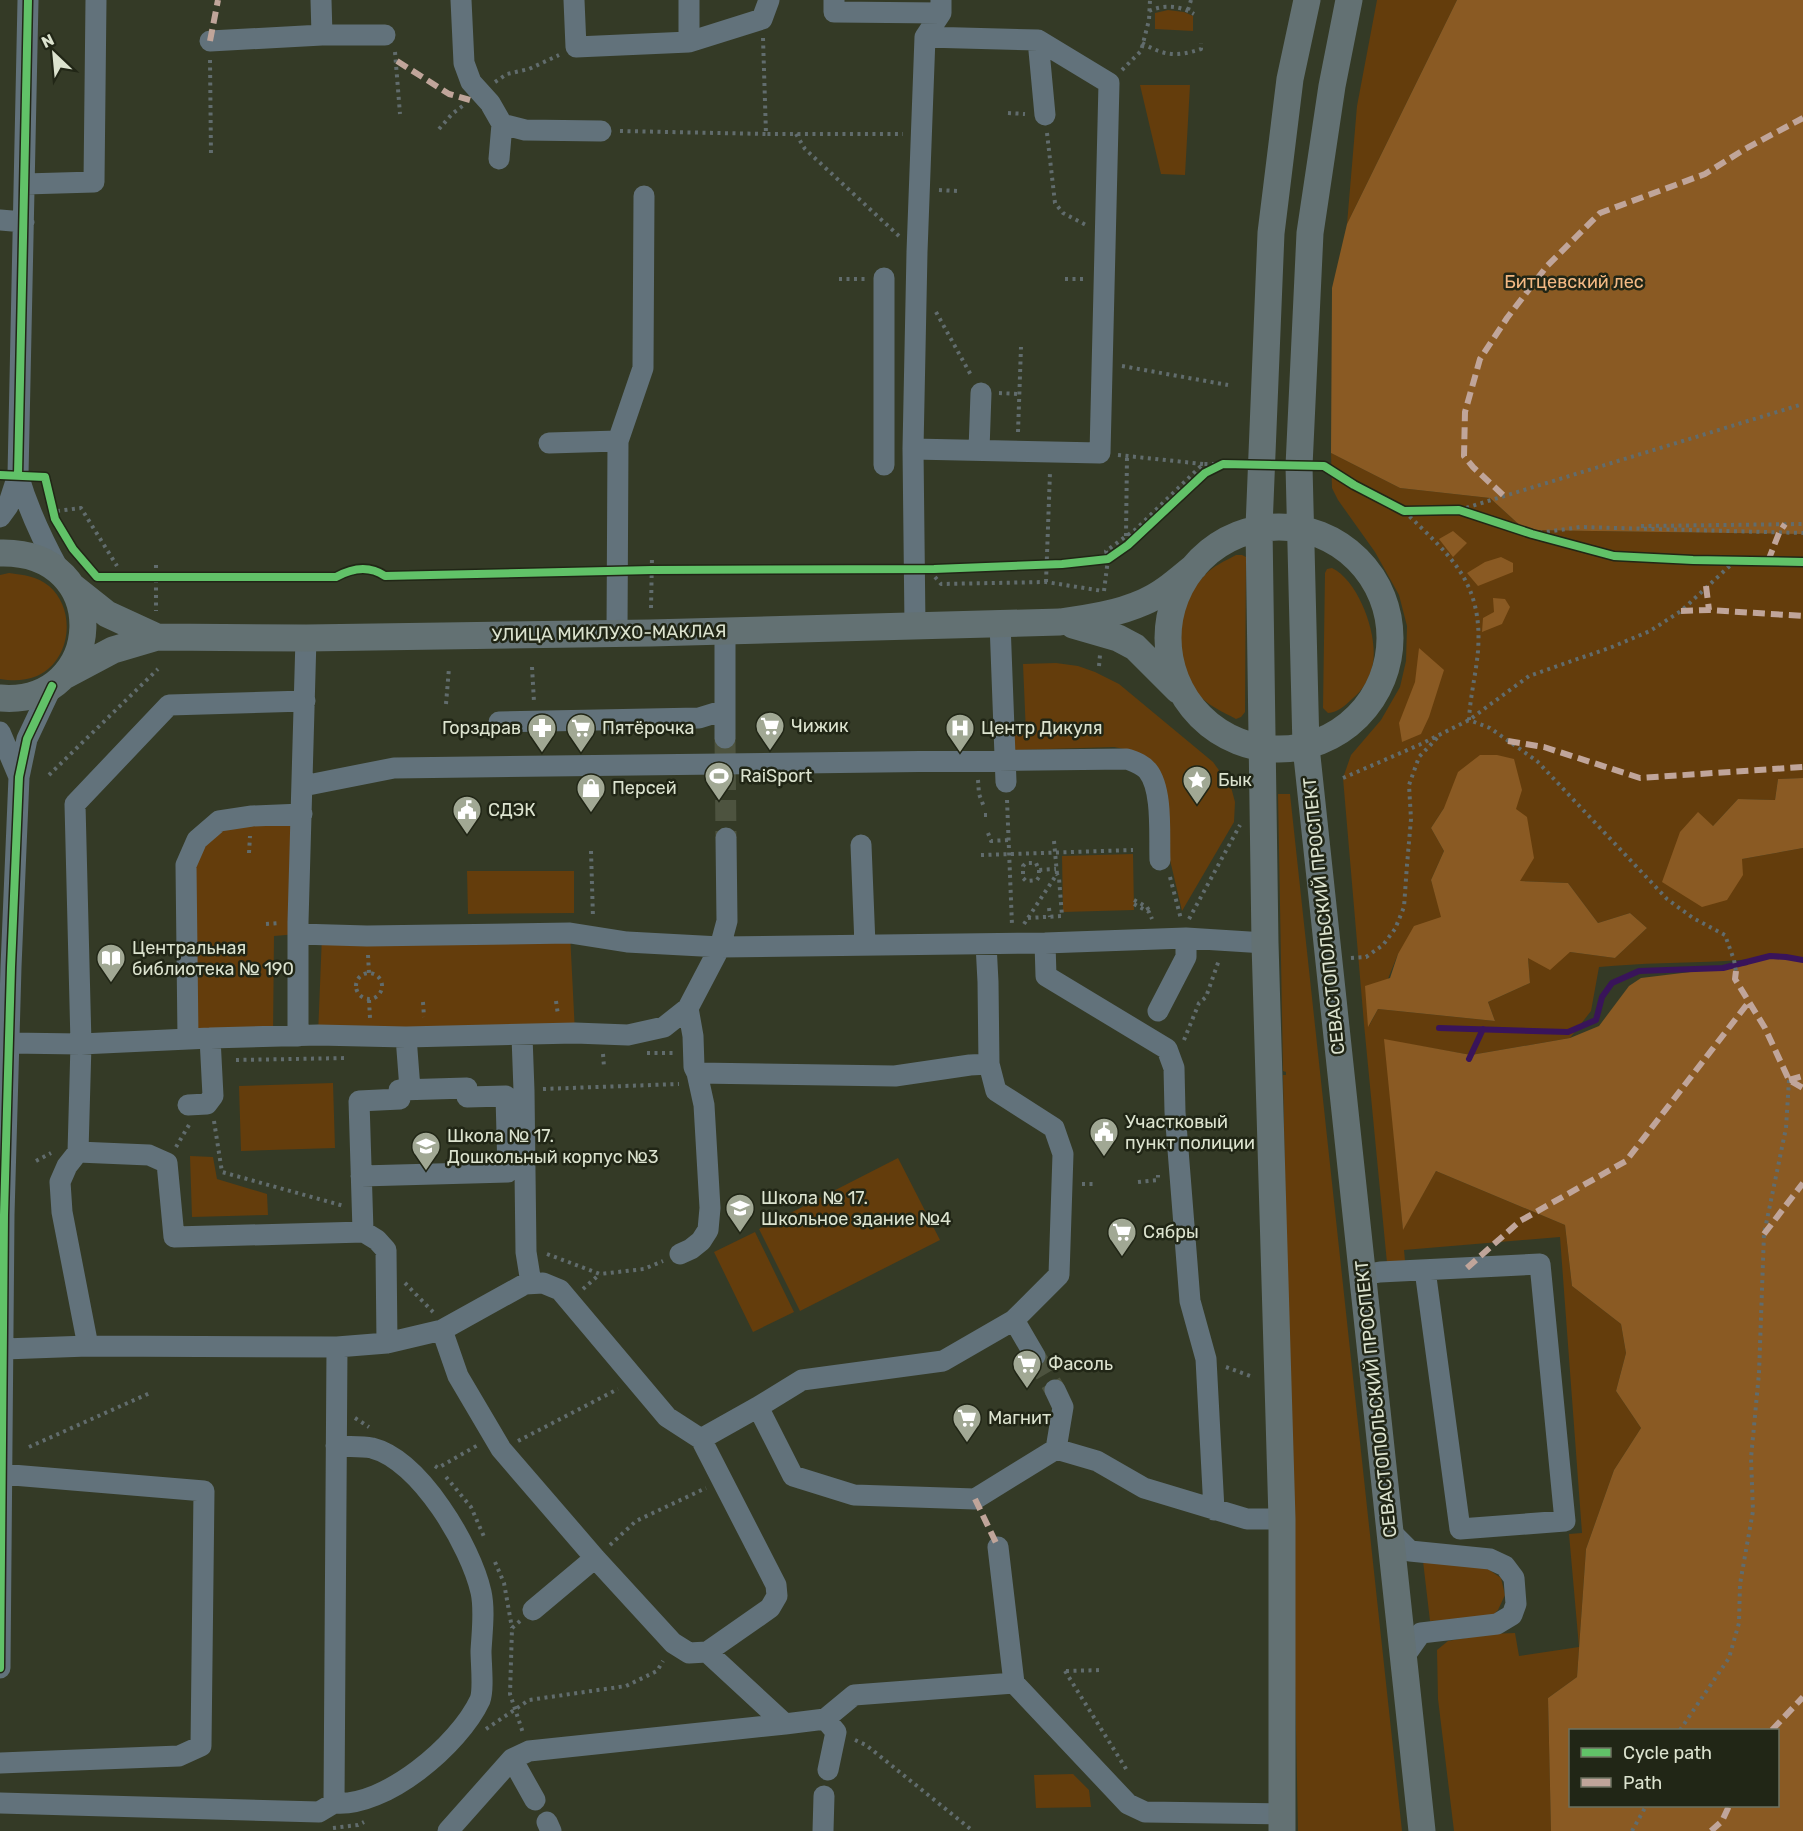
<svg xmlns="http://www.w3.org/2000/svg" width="1803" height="1831" viewBox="0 0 1803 1831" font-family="Rubik,sans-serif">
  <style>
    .green { fill: #643d0c; fill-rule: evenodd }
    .forest { fill: #8a5a23; fill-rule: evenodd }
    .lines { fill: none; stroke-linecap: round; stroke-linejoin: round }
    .stream { stroke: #39145a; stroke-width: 6 }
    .minor-tunnel { stroke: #4d533f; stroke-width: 21; stroke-dasharray: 21 10; stroke-linecap: butt }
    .path { stroke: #616c6d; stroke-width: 4; stroke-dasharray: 3 4.5; stroke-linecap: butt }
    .minor { stroke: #62727b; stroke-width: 21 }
    .major { stroke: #637173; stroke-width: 27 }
    .quiet { stroke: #c0a59a; stroke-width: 6; stroke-dasharray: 12 6; stroke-linecap: butt }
    .cycleway-casing { stroke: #212616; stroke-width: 11 }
    .cycleway { stroke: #61c268; stroke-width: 8 }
    .labels { text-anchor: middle; stroke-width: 5; stroke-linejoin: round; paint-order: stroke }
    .park-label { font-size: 18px; fill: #f3b984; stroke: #212616 }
    .street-label { font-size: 18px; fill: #dce3cf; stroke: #212616 }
    .poi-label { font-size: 18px; fill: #dce3cf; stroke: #212616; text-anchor: start }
  </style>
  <rect width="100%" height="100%" fill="#343a26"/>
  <path class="green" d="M1377 0H1457L1347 224 1357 106Z
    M1168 10 1184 12 1193 16V31L1155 29V13Z
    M1140 85H1190L1185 175 1161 174Z
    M1331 453 1400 488 1490 498 1525 530 1803 534V778L1778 779 1775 800 1738 799 1712 827 1698 812 1742 859 1803 848V960C1773 954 1754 960 1725 961 1683 963 1641 963 1599 967L1591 1011 1570 1038 1471 1055 1385 1040 1403 1229 1436 1171 1565 1225 1572 1286 1621 1324 1626 1353 1616 1391 1641 1428 1614 1470 1586 1549 1577 1677 1548 1698 1551 1831H1454L1438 1699 1437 1650 1448 1641 1489 1634 1515 1633 1519 1656 1579 1647 1569 1534 1582 1533 1560 1237 1404 1250 1405 1261 1387 1263 1364 1024 1343 778 1351 755 1381 720 1400 687 1406 661 1407 626 1399 595 1375 552 1338 500 1332 488ZM1444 808 1520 881 1568 883 1598 923 1630 913 1647 928 1615 958 1570 952 1528 958 1530 983 1488 1002 1495 1021 1378 1009 1369 1026 1398 954 1442 917 1431 880 1444 851 1431 828Z
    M1236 555H1242L1246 557 1245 712 1241 717 1236 719C1223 712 1207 705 1198 694 1171 661 1176 604 1205 575 1213 566 1225 561 1236 555Z
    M1332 568C1359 581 1378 635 1373 663 1370 678 1363 690 1352 699 1345 706 1338 712 1328 713L1323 708 1325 573 1327 569Z
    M9 573C23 575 37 576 49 586 77 610 71 661 37 676 24 681 13 681 0 679V575Z
    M1056 663 1078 666 1095 672 1119 684 1213 762 1231 787 1235 802 1234 822 1182 911 1170 860 1167 802 1129 750 1114 747 1012 750 1011 735 1026 734 1023 664Z
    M1278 794H1290L1402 1831H1298L1283 1075H1286V1072L1283 1071Z
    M302 814 298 934 274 936 273 1036 188 1039 197 840 219 821Z
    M1133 854 1134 910 1063 912 1062 856Z
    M467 871H574V913L468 914Z
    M570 933 575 1033 318 1035 322 935Z
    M333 1083 335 1148 241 1151 239 1086Z
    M190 1156 213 1157 217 1179 267 1194 268 1215 192 1217Z
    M898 1158 940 1240 800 1311 759 1229Z
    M755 1232 794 1312 753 1332 714 1252Z
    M1423 1561 1485 1567 1501 1578 1505 1595 1498 1610 1490 1618 1430 1621Z
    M1073 1774 1089 1790 1091 1807 1036 1808 1034 1775Z"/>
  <path class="forest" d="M1457 0H1803V534L1525 530 1490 498 1400 488 1331 453 1332 288 1347 224Z
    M1453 531 1467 543 1453 557 1439 539Z
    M1501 557 1513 563V572L1478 586 1467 573 1485 562Z
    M1493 598 1505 599 1510 607 1502 624 1482 632 1483 618 1494 612Z
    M1419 648 1444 670 1429 717 1421 734 1402 742 1399 723 1415 682Z
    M1480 755H1497L1514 759 1522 790 1516 809 1527 817 1534 858 1520 881 1568 883 1598 923 1630 913 1647 928 1615 958 1570 952 1550 970 1528 958 1530 983 1488 1002 1495 1021 1378 1009 1368 1027 1365 986 1390 978 1398 954 1414 926 1441 917 1431 880 1444 851 1431 828 1444 808 1458 772Z
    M1803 778V848L1742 859 1743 875 1727 900 1702 907 1662 882 1680 832 1698 812 1713 826 1738 799 1775 800 1778 779Z
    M1770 956 1786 957 1803 960V1831H1551L1548 1698 1577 1677 1586 1549 1614 1470 1641 1428 1616 1391 1626 1353 1621 1324 1572 1286 1565 1225 1436 1171 1403 1230 1384 1039 1471 1055 1570 1038 1599 1026 1629 986 1641 978 1748 965V959ZM1570 1730H1778V1806H1570Z"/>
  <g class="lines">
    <path class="stream" d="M1439 1028 1568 1032 1596 1020 1602 997 1612 983 1639 971 1723 968 1770 956 1786 957 1803 960
      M1469 1059 1483 1029"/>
    <path class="minor-tunnel" d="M725 738 726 838
      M1035 1356 1055 1390"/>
    <path class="path" d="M1188 10 1191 0
      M1149 11C1165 4 1180 6 1194 14
      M763 38 766 134H903
      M1142 43C1165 56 1176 57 1201 49V43
      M395 52 400 114
      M210 60 211 156
      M1122 70 1141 51 1149 20 1150 0
      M495 82 507 74 529 69 559 55
      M1008 113 1025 114
      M439 129 452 114 465 104
      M620 131 766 134
      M1047 133 1055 203 1063 213 1086 225
      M796 134 805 149 899 236
      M939 190 957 191
      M839 279H865
      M1065 279H1086
      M936 312 972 377
      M1122 366 1228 385
      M999 393 1019 394
      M1018 432 1021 347
      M1118 455 1203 464
      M1459 510 1803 404
      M57 511 81 508 117 566
      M1404 511C1450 556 1483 581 1478 651 1476 674 1470 697 1469 720L1490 728 1537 761 1667 899 1693 918 1725 935 1734 960 1736 971
      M1641 526 1803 524
      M1532 534 1580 527 1803 533
      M1126 536 1127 456
      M156 565V611
      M935 577 941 584 1046 582 1103 591
      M1046 582 1050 472
      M1104 591 1108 559 1106 551 1136 529 1203 464H1223
      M651 608 652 557
      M1099 666 1100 655
      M532 667 534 702
      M446 704 449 668
      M49 775 158 669
      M1343 778 1419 745 1469 720 1529 676 1612 647 1650 631 1681 611 1735 561
      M978 780 979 794 984 807
      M1007 800 1012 925
      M984 815H987
      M988 833 991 841 1008 840
      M591 851 593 918
      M249 853 250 836
      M981 855 1133 850
      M1039 870V877L1037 880 1026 881 1023 878V866L1026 863H1036L1039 870 1056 869
      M1170 877 1181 919
      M1134 900 1147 907 1149 911
      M1134 904 1149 912 1152 919
      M1049 908 1050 917
      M1028 918 1062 916 1059 878 1057 874
      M1189 919 1240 825
      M266 924 280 923
      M1024 924 1057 874 1054 841
      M368 955 369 973
      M1351 958 1366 957 1383 945 1395 929 1404 907 1407 865 1411 819 1409 785 1419 757 1438 737
      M356 986a13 13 0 1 1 26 0a13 13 0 1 1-26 0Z
      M369 1000 370 1018
      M556 1001 558 1015
      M423 1002 424 1017
      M1184 1040 1199 1003 1206 997 1219 960
      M647 1053H675
      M603 1054 604 1067
      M236 1060 348 1058
      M543 1089 679 1084
      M214 1121 222 1172 344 1206
      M176 1147 189 1125
      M36 1161 51 1153
      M1138 1182 1158 1180V1175
      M1082 1184H1093
      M547 1254 600 1274 644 1269 663 1261
      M405 1283 433 1312
      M583 1289 600 1274
      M1226 1367 1253 1377
      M355 1418 369 1427
      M518 1441 618 1389
      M29 1447 150 1393
      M435 1466 438 1468 478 1445
      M446 1477 471 1507 485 1539
      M610 1545 636 1521 706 1488
      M495 1562 504 1583 512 1628
      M520 1621 512 1628 510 1694 523 1733
      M1065 1671 1128 1772
      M1066 1671 1103 1670
      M486 1729 529 1700 626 1686 657 1671 663 1661
      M1680 1730 1729 1658 1739 1623 1740 1584 1753 1511 1751 1458 1759 1373 1764 1234 1786 1128 1789 1080
      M855 1740 866 1745 973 1831
      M333 1828 358 1825 364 1822
      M1632 1831 1646 1806"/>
    <path class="minor" d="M461 0 464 63 471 82 490 103 502 124 525 130 601 131
      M574 0 576 47 689 42 762 19 769 0
      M834 0V12L941 13
      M322 35H385
      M1038 40 1045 115
      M210 41 322 35 321 0
      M689 42V0
      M499 159 502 124
      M25 184 94 182 96 0
      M0 220 24 222
      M618 441 643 368 644 196
      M549 443 618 441 617 633
      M913 449 1100 453 1109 83 1038 40 925 37
      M979 450 981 393
      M884 465V278
      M18 475C28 509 42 539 59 570
      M0 517 8 506 18 475 28 0
      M1000 623 1006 782
      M915 626 913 449 917 252 925 37 941 13V0
      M725 631V738
      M499 722 699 718 725 710
      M0 732 19 777
      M303 786 394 768 1127 759C1135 762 1142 764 1148 771 1163 790 1159 835 1160 860
      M861 845 865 945
      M298 934 367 936 570 933 627 942 720 947 1045 943 1186 938 1265 943
      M1045 943 1046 976 1167 1049 1174 1068 1175 1112 1190 1301 1206 1359 1214 1510
      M986 944 988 982 989 1064 996 1091 1054 1128 1063 1154 1059 1275 1014 1320
      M1158 1011 1186 957V938
      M298 1036V922L306 638
      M522 1036 524 1091 526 1252 531 1283
      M406 1037 410 1089
      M188 1039 186 865 197 840 219 821 252 816 302 814
      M10 1043 81 1044 210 1038 318 1035 406 1037 575 1033 628 1035 664 1027 688 1008 720 947 727 921 726 838
      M697 1073 895 1076 970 1065 989 1064
      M188 1105 207 1104 213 1096 210 1038
      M78 1152 81 1044 75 804 169 705 305 701
      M361 1176 508 1172 506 1096 467 1097V1088L399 1090 400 1099 359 1101 363 1231
      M680 1254 691 1249 701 1241 708 1230 710 1208 704 1105 697 1073 694 1067 693 1036 688 1008
      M1363 1275 1380 1272 1540 1264 1565 1521 1460 1529 1425 1270
      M442 1330 458 1376 501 1449 595 1558 673 1643 689 1653 707 1652 785 1724 825 1719 854 1695 1014 1683 1128 1804 1145 1812 1282 1814
      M88 1346 62 1212 60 1182 67 1166 78 1152 149 1155 167 1163 174 1237 364 1232 377 1240 386 1250 387 1343
      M4 1349 88 1346 337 1347 387 1343 442 1330 525 1284 543 1283 560 1290 667 1417 701 1439 776 1585 777 1596 770 1608 707 1652
      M1055 1390 1063 1407 1056 1449
      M758 1407 802 1380 943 1361 1014 1320 1035 1356
      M701 1439 758 1407 793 1476 854 1495 975 1499 1056 1449 1097 1461 1144 1488 1247 1519H1282
      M0 1474 204 1491 201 1746 179 1756 0 1763
      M1391 1532 1410 1551 1490 1559 1505 1566 1514 1578 1516 1604 1512 1615 1497 1624 1421 1633 1404 1657
      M998 1547 1014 1683
      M533 1610 595 1558
      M0 1668 4 1215 11 967 19 777 27 739 52 686
      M825 1719 836 1732 828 1770
      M512 1759 535 1800
      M0 1803 319 1812 334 1803 337 1347
      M334 1803C385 1808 459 1745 480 1700 484 1690 481 1663 481 1651 482 1632 485 1610 481 1592 471 1547 420 1460 372 1448 361 1446 347 1447 336 1446
      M547 1822 551 1831
      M448 1831 512 1759 529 1751 785 1724
      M823 1831 824 1796"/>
    <path class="major" d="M1349 0 1332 86 1310 233 1299 466 1306 747 1422 1831
      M1168 638a111 111 0 1 1 222 0a111 111 0 1 1-222 0Z
      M0 553C115 550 106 707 0 698
      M73 587 107 614 157 637
      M1073 625 1118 638 1135 647 1178 690
      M64 676 113 650 157 637 306 638 650 633 1060 622C1089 618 1117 614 1144 602 1163 594 1178 580 1194 567
      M1282 1831V1519L1265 943 1259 527 1271 233 1290 79 1307 0"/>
    <path class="quiet" d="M210 41 218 0
      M397 61 449 94 470 100
      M1503 495 1473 467 1464 456 1465 412 1480 359 1507 318 1547 266 1600 213 1705 174 1745 149 1803 118
      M1768 561 1779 533 1785 524
      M1706 586 1709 610
      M1681 611 1709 610 1803 616
      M1508 741 1544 747 1640 778 1803 767
      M1736 971 1735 979 1765 1028 1789 1080 1803 1088
      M1789 1080 1803 1076
      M1764 1234 1803 1183
      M1467 1268 1520 1221 1626 1161 1748 1003
      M975 1499 998 1547
      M1772 1730 1803 1697
      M1711 1831 1722 1821 1729 1806"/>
    <g class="cycleway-casing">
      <path id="cycleway" d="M0 475 45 477 55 519 73 549 97 577H336C352 568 369 565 385 576L652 570 934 569 1062 564 1108 559 1128 545 1205 473 1223 464 1324 466 1354 485 1404 511 1459 510 1532 534 1614 556 1693 560 1803 562
        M18 475 28 0
        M0 1668 4 1215 11 967 19 777 27 739 52 686"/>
    </g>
    <use href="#cycleway" class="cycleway"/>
  </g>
  <defs>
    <g id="supermarket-pin" transform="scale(1.5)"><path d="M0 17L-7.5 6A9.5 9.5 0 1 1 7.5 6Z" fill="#a1a894" stroke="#212616"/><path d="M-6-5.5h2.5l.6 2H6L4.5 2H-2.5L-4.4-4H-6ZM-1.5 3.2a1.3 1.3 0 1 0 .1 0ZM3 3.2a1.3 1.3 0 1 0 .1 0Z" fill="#fff"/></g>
    <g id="pharmacy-pin" transform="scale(1.5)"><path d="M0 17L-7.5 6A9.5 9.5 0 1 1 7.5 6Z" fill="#a1a894" stroke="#212616"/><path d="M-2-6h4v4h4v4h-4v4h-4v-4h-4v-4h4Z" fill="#fff"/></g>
    <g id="hospital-pin" transform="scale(1.5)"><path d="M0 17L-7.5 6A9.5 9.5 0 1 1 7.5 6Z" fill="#a1a894" stroke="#212616"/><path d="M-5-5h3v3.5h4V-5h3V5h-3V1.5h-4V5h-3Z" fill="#fff"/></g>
    <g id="stadium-pin" transform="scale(1.5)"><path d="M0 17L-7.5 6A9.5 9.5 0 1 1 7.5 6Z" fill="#a1a894" stroke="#212616"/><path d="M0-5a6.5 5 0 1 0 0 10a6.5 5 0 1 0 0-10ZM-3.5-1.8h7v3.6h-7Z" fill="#fff"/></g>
    <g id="sight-pin" transform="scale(1.5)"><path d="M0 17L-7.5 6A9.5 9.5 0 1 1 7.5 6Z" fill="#a1a894" stroke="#212616"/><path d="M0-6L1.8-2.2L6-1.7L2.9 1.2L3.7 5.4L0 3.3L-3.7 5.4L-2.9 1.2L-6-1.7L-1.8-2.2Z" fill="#fff"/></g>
    <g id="shop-pin" transform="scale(1.5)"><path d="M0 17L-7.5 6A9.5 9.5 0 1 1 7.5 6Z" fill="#a1a894" stroke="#212616"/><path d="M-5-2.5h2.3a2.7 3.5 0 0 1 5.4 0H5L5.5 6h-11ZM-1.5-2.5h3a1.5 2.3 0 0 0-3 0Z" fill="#fff"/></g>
    <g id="civic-pin" transform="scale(1.5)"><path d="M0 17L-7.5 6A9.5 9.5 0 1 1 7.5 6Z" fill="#a1a894" stroke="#212616"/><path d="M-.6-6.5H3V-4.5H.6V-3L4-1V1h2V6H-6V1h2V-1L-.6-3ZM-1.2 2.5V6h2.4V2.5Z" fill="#fff"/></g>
    <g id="library-pin" transform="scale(1.5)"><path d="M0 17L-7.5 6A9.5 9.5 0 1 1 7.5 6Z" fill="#a1a894" stroke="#212616"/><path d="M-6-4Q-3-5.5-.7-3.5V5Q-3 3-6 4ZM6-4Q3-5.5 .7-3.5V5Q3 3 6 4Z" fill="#fff"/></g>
    <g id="school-pin" transform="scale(1.5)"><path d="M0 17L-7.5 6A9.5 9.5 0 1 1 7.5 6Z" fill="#a1a894" stroke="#212616"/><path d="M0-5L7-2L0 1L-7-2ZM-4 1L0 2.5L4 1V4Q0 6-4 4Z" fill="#fff"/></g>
  </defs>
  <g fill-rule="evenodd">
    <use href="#supermarket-pin" x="770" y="726"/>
    <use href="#pharmacy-pin" x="542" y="728"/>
    <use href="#supermarket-pin" x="581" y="728"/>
    <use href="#hospital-pin" x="960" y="728"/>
    <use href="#stadium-pin" x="719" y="776"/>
    <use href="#sight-pin" x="1197" y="780"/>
    <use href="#shop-pin" x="591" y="788"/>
    <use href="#civic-pin" x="467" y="810"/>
    <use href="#library-pin" x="111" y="958"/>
    <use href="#civic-pin" x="1104" y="1132"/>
    <use href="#school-pin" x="426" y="1146"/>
    <use href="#school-pin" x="740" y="1208"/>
    <use href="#supermarket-pin" x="1122" y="1232"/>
    <use href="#supermarket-pin" x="1027" y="1364"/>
    <use href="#supermarket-pin" x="967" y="1418"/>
  </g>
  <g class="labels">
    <g class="park-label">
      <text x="1574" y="288">Битцевский лес</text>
    </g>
    <g class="street-label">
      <text transform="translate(609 633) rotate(-1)" y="6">УЛИЦА МИКЛУХО-МАКЛАЯ</text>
      <text transform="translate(1324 916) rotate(-96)" y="6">СЕВАСТОПОЛЬСКИЙ ПРОСПЕКТ</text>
      <text transform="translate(1376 1399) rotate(-96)" y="6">СЕВАСТОПОЛЬСКИЙ ПРОСПЕКТ</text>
    </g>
    <g class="poi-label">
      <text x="791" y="732">Чижик</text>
      <text x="521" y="734" text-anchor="end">Горздрав</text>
      <text x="602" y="734">Пятёрочка</text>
      <text x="981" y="734">Центр Дикуля</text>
      <text x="740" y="782">RaiSport</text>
      <text x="1218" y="786">Бык</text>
      <text x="612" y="794">Персей</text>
      <text x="488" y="816">СДЭК</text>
      <text x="132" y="954">Центральная<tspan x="132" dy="21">библиотека № 190</tspan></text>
      <text x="1125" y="1128">Участковый<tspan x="1125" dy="21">пункт полиции</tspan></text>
      <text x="447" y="1142">Школа № 17.<tspan x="447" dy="21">Дошкольный корпус №3</tspan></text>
      <text x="761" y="1204">Школа № 17.<tspan x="761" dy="21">Школьное здание №4</tspan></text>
      <text x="1143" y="1238">Сябры</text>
      <text x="1048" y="1370">Фасоль</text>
      <text x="988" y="1424">Магнит</text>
    </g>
  </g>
  <rect x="1569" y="1729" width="210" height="78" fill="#212616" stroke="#6c7260" stroke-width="1.5"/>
  <rect x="1581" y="1748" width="30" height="9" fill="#61c268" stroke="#6c7260" stroke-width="1.5"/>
  <text x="1623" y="1759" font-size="18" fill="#dce3cf">Cycle path</text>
  <rect x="1581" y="1778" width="30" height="9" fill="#c0a59a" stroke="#6c7260" stroke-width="1.5"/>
  <text x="1623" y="1789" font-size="18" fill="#dce3cf">Path</text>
  <g transform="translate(54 54) rotate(334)" stroke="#212616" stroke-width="4.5" paint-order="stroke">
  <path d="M0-4.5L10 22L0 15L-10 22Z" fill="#dce3cf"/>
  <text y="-9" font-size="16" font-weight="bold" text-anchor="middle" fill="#dce3cf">N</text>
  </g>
</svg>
